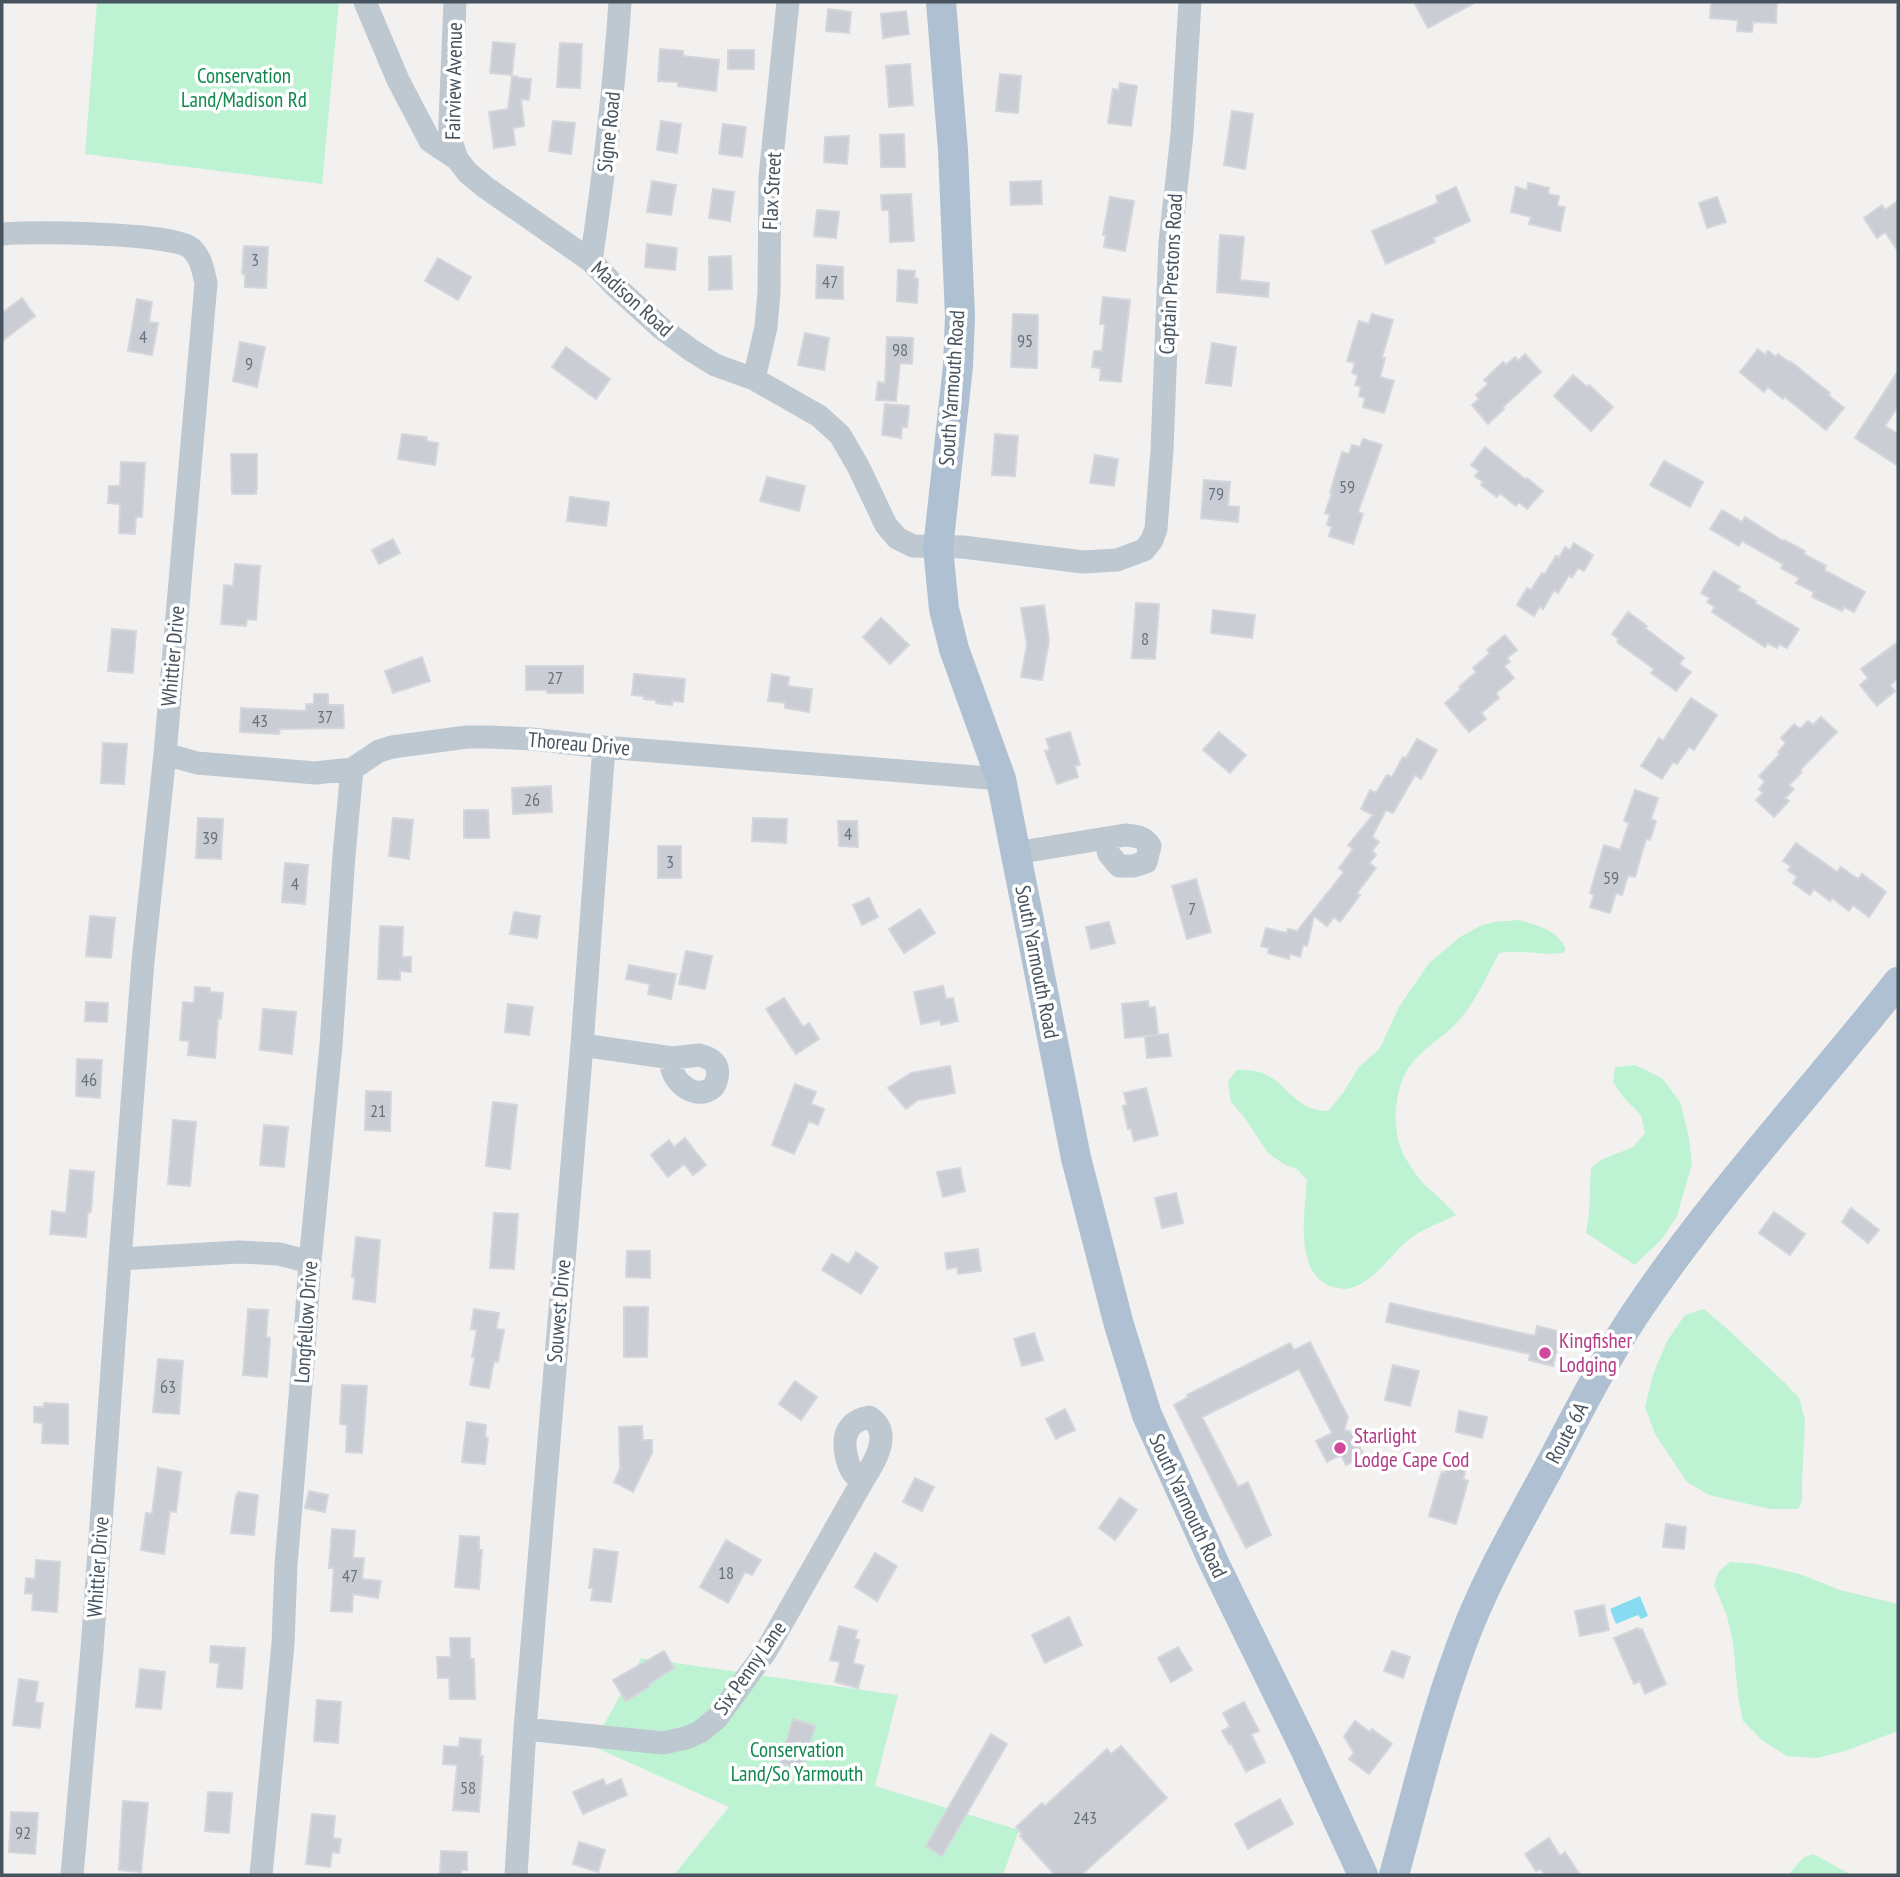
<svg xmlns="http://www.w3.org/2000/svg" width="1900" height="1877" viewBox="0 0 1900 1877" font-family="'PT Sans Narrow',sans-serif">
  <style>
    .green { fill: #bdf3d2 }
    .water { fill: #87dcf2 }
    .building { fill: #cacdd3; stroke: #d4d6dc; stroke-width: 2 }
    .lines { fill: none; stroke-linecap: round; stroke-linejoin: round }
    .minor { stroke: #bdc8d0; stroke-width: 23 }
    .major { stroke: #aec0d1; stroke-width: 30 }
    .hotel-dot { fill: #d1479c; stroke: #fff; stroke-width: 2.5 }
    .labels { text-anchor: middle; stroke-width: 7; stroke-linejoin: round; paint-order: stroke }
    .number-label { font-size: 18px; fill: #68727c }
    .park-label { font-size: 21px; fill: #11884d; stroke: #fff }
    .street-label { font-size: 21px; fill: #47545f; stroke: #fff }
    .hotel-label { font-size: 21px; fill: #b23c85; stroke: #fff; text-anchor: start }
  </style>
  <rect width="100%" height="100%" fill="#f3f0f0"/>
  <path class="green" d="M97 2H339L322 184 85 154Z
    M1519 920C1538 926 1557 929 1566 949L1563 953C1541 956 1521 949 1499 953 1487 975 1477 999 1461 1018 1447 1035 1427 1045 1413 1062 1393 1085 1390 1133 1406 1159 1411 1167 1418 1178 1425 1185 1436 1195 1446 1203 1456 1215 1442 1222 1425 1228 1412 1237 1392 1252 1379 1277 1354 1287 1347 1290 1341 1289 1333 1287 1293 1275 1305 1211 1307 1180L1297 1169 1285 1165 1268 1153 1244 1117 1231 1102 1228 1082 1236 1070C1243 1070 1252 1070 1259 1072 1286 1079 1294 1111 1328 1111L1343 1093 1359 1067 1380 1048 1399 1007 1429 963 1460 937 1480 926 1494 922Z
    M1635 1065 1662 1078 1680 1102 1689 1137 1692 1164 1677 1216 1661 1240 1635 1265 1586 1233C1591 1211 1589 1190 1591 1168L1601 1160 1633 1147 1645 1133 1641 1115 1624 1098 1613 1082 1615 1067Z
    M1704 1309 1723 1325 1784 1382 1799 1398 1805 1420 1802 1481V1501L1798 1509H1770L1709 1495 1687 1482 1655 1434 1645 1407 1653 1375 1667 1341 1685 1315Z
    M1730 1562 1756 1564 1800 1574 1840 1590 1898 1604V1731L1845 1751 1816 1758 1787 1756 1763 1741 1743 1721 1738 1696 1733 1643 1727 1616 1714 1585 1719 1571Z
    M641 1658 898 1695 875 1786 1019 1830 1003 1875H674L729 1807 592 1746Z
    M1813 1854 1852 1875H1788L1803 1858Z"/>
  <path class="water" d="M1640 1596 1648 1616 1641 1619 1638 1615 1616 1624 1610 1609Z"/>
  <path class="building" d="M1414 2H1476L1428 28Z
    M1711 2H1777L1776 23 1753 22 1752 32 1737 31 1738 20 1710 18Z
    M828 9 851 12 849 33 826 31Z
    M906 11 909 34 883 38 881 14Z
    M493 42 515 44 512 75 490 73Z
    M560 43 582 44 580 88 557 87Z
    M660 49 683 51V56L719 60 716 91 678 86V82L658 81Z
    M728 50H754V69H728Z
    M910 64 913 105 889 107 886 66Z
    M1000 74 1021 76 1018 113 996 111Z
    M517 76 518 78 531 79 529 100 521 99 524 126 513 128 515 145 494 148 489 112 508 109 512 77Z
    M1120 83 1137 86 1131 126 1108 123 1113 89 1119 90Z
    M1232 111 1253 114 1245 169 1224 165Z
    M553 121 575 123 571 154 549 151Z
    M661 121 681 124 677 153 657 150Z
    M723 124 746 127 742 157 719 154Z
    M904 134 905 167H881L880 135Z
    M849 136 847 164 824 162 825 137Z
    M652 181 676 185 671 215 647 212Z
    M1041 181 1042 204 1011 205 1010 182Z
    M1528 183 1549 188 1548 194 1559 196 1557 206 1565 207 1560 231 1529 224 1531 217 1511 212 1516 187 1527 190Z
    M1456 187 1470 221 1433 238 1435 242 1386 264 1372 231 1438 203 1436 196Z
    M713 189 734 192 730 221 709 218Z
    M911 194 914 241 890 242 889 210H882L881 195Z
    M1110 197 1134 201 1125 251 1104 247 1106 235H1103Z
    M1717 197 1726 222 1707 228 1699 203Z
    M1898 201V251L1885 232 1877 238 1864 218 1882 205 1885 210Z
    M817 210 839 212 836 238 814 236Z
    M1220 235 1244 237 1240 280 1269 283 1268 297 1217 292Z
    M647 244 677 248 675 270 645 267Z
    M244 246 268 247 266 288 245 287V274H242Z
    M731 256 732 289 709 290V257Z
    M438 258 471 277 458 300 425 281Z
    M817 265 843 267V299L816 298Z
    M898 270 915 271 914 278 918 279 917 303 897 301Z
    M1103 297 1130 300 1121 382 1100 380 1101 368 1092 367 1094 351H1102L1105 324H1100Z
    M22 298 35 316 2 341V313Z
    M137 299 152 302 149 322 158 323 152 355 128 351Z
    M1013 314 1038 315 1037 368 1011 367Z
    M1372 314 1393 320 1382 357 1385 358 1380 377 1394 381 1384 413 1363 407 1365 398 1359 396 1361 387 1355 385 1358 375 1352 373 1355 363 1347 361 1359 321 1369 324Z
    M805 333 829 338 824 370 798 365Z
    M887 337 913 338 912 364 900 363 896 401 876 400 878 382 885 383Z
    M240 342 265 347 257 387 233 381Z
    M1212 343 1236 347 1231 386 1206 383Z
    M566 347 610 379 596 399 552 367Z
    M1758 349 1765 355 1768 351 1776 357 1778 354 1789 362 1790 361 1830 393 1828 395 1844 408 1826 430 1785 397 1783 399 1768 387 1764 392 1740 372Z
    M1525 354 1541 372 1503 407 1504 409 1488 424 1472 405 1479 399 1476 395 1488 384 1484 380 1503 362 1506 365 1515 357 1518 361Z
    M1898 371V406L1885 426 1898 434V466L1855 438Z
    M1573 375 1587 387 1589 385 1613 407 1591 431 1554 396Z
    M885 404 909 406 907 427H902L901 438 882 435Z
    M402 434 427 437 426 441 438 443 435 465 398 459Z
    M995 434 1018 436 1015 476 992 475Z
    M1363 439 1382 445 1358 512 1363 514 1353 544 1329 536 1332 527 1327 525 1330 515 1325 513 1332 493H1330L1342 452 1349 454 1352 445 1360 447Z
    M1485 447 1526 480 1527 478 1543 491 1527 509 1519 502 1516 506 1500 493 1497 497 1481 485 1483 482 1475 476 1479 471 1471 465Z
    M231 454H257V489H256V494H232Z
    M1095 455 1118 459 1114 486 1090 483Z
    M1664 461 1703 482 1690 507 1650 485Z
    M121 462 145 463 142 517H136L135 534 119 533 120 504 108 503 109 486H120Z
    M767 477 805 486 799 511 760 501Z
    M1204 480 1230 482 1228 506 1239 507 1238 522 1201 518Z
    M570 497 609 502 606 526 567 521Z
    M1722 510 1742 522 1745 517 1783 541 1784 540 1805 551 1804 554 1826 566 1824 570 1865 592 1854 612 1844 607 1842 611 1812 597 1814 592 1796 583 1799 578 1781 568 1783 564 1742 541 1739 546 1710 529Z
    M393 539 400 553 379 564 372 550Z
    M1574 543 1593 555 1584 571 1578 568 1572 578 1569 575 1558 593 1554 590 1543 609 1540 606 1534 616 1517 605 1527 588 1531 590 1542 573 1545 574 1556 556 1559 558 1565 547 1570 550Z
    M235 564 260 566 256 620 247 619 246 626 221 624 224 585 233 586Z
    M1714 571 1740 587 1737 590 1756 601 1755 603 1799 629 1787 648 1779 644 1777 648 1767 643 1765 647 1712 612 1715 607 1707 602 1710 598 1701 593Z
    M1136 603 1159 604 1155 659 1132 658Z
    M1044 605 1049 641 1042 680 1021 677 1027 645 1021 608Z
    M1213 610 1255 615 1252 638 1211 633Z
    M1628 612 1647 626 1645 628 1684 658 1679 664 1691 672 1676 691 1651 673 1654 669 1617 642 1619 639 1612 634Z
    M881 618 909 645 890 664 863 637Z
    M112 629 136 631 133 673 108 671Z
    M1505 635 1517 650 1507 658 1510 662 1504 666 1514 678 1496 693 1499 698 1481 713 1486 719 1469 732 1445 703 1461 689 1459 687 1476 672 1473 668 1490 653 1487 650Z
    M1898 642V678L1890 685 1895 691 1877 706 1860 685 1868 678 1861 669Z
    M422 657 430 681 393 693 385 671Z
    M526 666H583V693H547V690H526Z
    M634 674 685 679 683 702 672 701V705L656 703V700L644 699V696L632 695Z
    M772 674 789 677 788 686 812 689 809 712 785 708V703L768 701Z
    M314 694H328V705H343L344 728 280 729 279 734 240 732 241 708 306 711V704H314Z
    M1691 698 1717 715 1694 750 1689 747 1677 764 1673 762 1662 779 1641 766 1659 738 1663 741Z
    M1821 717 1837 732 1800 770 1802 772 1789 785 1794 789 1785 798 1789 801 1774 817 1756 800 1763 793 1759 789 1765 782 1759 776 1780 754 1778 752 1786 743 1781 738 1794 724 1800 729 1808 721 1813 725Z
    M1070 732 1080 765 1075 766 1078 777 1057 784 1045 751 1050 750 1046 739Z
    M1219 732 1246 755 1230 773 1203 750Z
    M1417 739 1437 750 1421 779 1415 775 1393 813 1386 810 1372 837 1379 842 1372 851 1376 855 1369 863 1376 868 1357 893 1360 895 1340 922 1334 917 1327 926 1314 916 1307 946 1303 945 1300 957 1290 954 1289 959 1268 953 1269 948 1261 946 1266 928 1287 933 1288 929 1297 931 1344 872 1339 868 1353 849 1348 845 1373 815 1361 809 1370 790 1376 793 1387 775 1392 777 1403 757 1406 758Z
    M103 743 127 744 124 784 101 783Z
    M551 786 552 812 513 814 512 788Z
    M1635 790 1658 798 1651 819 1656 821 1650 840 1646 839 1635 877 1628 875 1622 895 1616 893 1610 913 1590 907 1594 895 1590 893 1604 845 1620 850 1629 823 1624 821Z
    M464 810H488L489 838H464Z
    M198 818 223 819 221 859 196 858Z
    M393 818 413 820 409 859 389 856Z
    M753 818 787 819 786 843 752 841Z
    M838 821H857L858 847 839 846Z
    M1796 843 1837 872 1841 867 1858 879 1862 874 1886 892 1869 917 1853 905 1849 911 1832 898 1830 901 1814 889 1810 895 1793 883 1797 877 1788 870 1791 866 1783 861Z
    M658 846H681V878H658Z
    M285 863 308 865 305 904 282 902Z
    M1196 879 1211 932 1187 939 1172 886Z
    M869 898 878 917 862 925 853 905Z
    M920 909 935 933 904 953 889 929Z
    M514 912 540 916 537 938 510 934Z
    M90 916 115 918 111 958 86 956Z
    M1109 922 1115 943 1091 949 1086 927Z
    M380 926 403 927 402 957H411V972L400 971V980L378 979Z
    M686 951 712 956 705 989 679 984Z
    M629 965 676 974 671 999 648 994 650 984 626 979Z
    M943 986 946 999 953 998 958 1021 941 1025 940 1020 921 1024 914 992Z
    M195 987 210 988V992L223 993 221 1019 218 1018 215 1058 188 1055 189 1041 180 1040 183 1002 194 1003Z
    M784 998 803 1027 809 1023 819 1039 796 1054 766 1009Z
    M1148 1001 1149 1008 1155 1007 1158 1035 1125 1038 1122 1004Z
    M86 1002 108 1003 107 1022 85 1021Z
    M508 1004 533 1007 529 1035 505 1032Z
    M263 1009 296 1012 292 1054 260 1050Z
    M1168 1034 1171 1056 1147 1058 1145 1036Z
    M77 1059 102 1060 100 1098 76 1096Z
    M950 1066 955 1093 918 1100 906 1109 888 1088 911 1073Z
    M795 1084 816 1092 811 1104 824 1109 818 1125 809 1121 794 1154 772 1145Z
    M1146 1088 1158 1135 1134 1141 1131 1129H1128L1123 1106 1127 1105 1124 1093Z
    M366 1091 391 1092 390 1131 365 1130Z
    M493 1102 517 1105 510 1169 486 1166Z
    M173 1120 196 1122 190 1186 168 1184Z
    M264 1125 288 1127 284 1167 260 1165Z
    M685 1138 706 1165 693 1175 684 1164 668 1177 651 1155 669 1140 674 1147Z
    M960 1168 965 1191 943 1197 937 1172Z
    M70 1170 94 1172 91 1212H88L86 1237 50 1234 52 1211 66 1213Z
    M1176 1193 1183 1223 1162 1228 1155 1198Z
    M1851 1208 1879 1230 1868 1243 1842 1222Z
    M1774 1212 1805 1234 1790 1255 1759 1233Z
    M494 1213 518 1214 514 1269 490 1268Z
    M356 1237 380 1240 375 1302 353 1299 355 1278 352 1277Z
    M978 1249 981 1271 958 1274 957 1267 947 1269 945 1253Z
    M627 1251H650V1278L626 1277Z
    M856 1252 878 1267 861 1294 822 1270 832 1254 849 1264Z
    M1390 1303 1535 1336 1537 1326 1561 1332 1553 1366 1529 1360 1530 1354 1386 1322Z
    M624 1307H648L647 1357H624Z
    M248 1309 268 1310 266 1337 270 1338 267 1377 243 1375Z
    M474 1309 499 1313 496 1329 504 1330 498 1362 494 1361 489 1388 470 1385 475 1357H472L477 1330 471 1329Z
    M1034 1333 1043 1360 1022 1366 1014 1339Z
    M1310 1342 1348 1417 1344 1430 1352 1432 1364 1456 1346 1465 1341 1455 1327 1462 1316 1441 1332 1433 1299 1369 1202 1417 1238 1487 1248 1482 1271 1535 1246 1548 1174 1405 1188 1397 1187 1395 1290 1343 1294 1350Z
    M158 1359 183 1361 179 1414 153 1412Z
    M1393 1365 1419 1371 1410 1406 1385 1400Z
    M795 1381 817 1397 801 1420 779 1404Z
    M342 1385 367 1386 362 1453 346 1452 347 1425 340 1424Z
    M44 1403 68 1404V1444L42 1443 43 1423 34 1422V1407H44Z
    M1065 1409 1075 1430 1056 1439 1046 1419Z
    M1459 1411 1487 1417 1482 1438 1456 1432Z
    M467 1422 486 1425 485 1437 488 1438 485 1464 462 1462Z
    M642 1426 643 1440H652V1453L633 1492 614 1482 620 1469 619 1427Z
    M1449 1460 1467 1465 1463 1479 1468 1481 1456 1524 1429 1516 1439 1480 1442 1472 1445 1473Z
    M158 1468 181 1472 176 1512 170 1511 164 1554 141 1550 146 1513 152 1514Z
    M915 1478 934 1487 922 1511 903 1502Z
    M309 1491 328 1495 325 1512 305 1508Z
    M238 1492 258 1495 254 1535 231 1533 236 1495H237Z
    M1120 1498 1137 1510 1115 1540 1099 1528Z
    M1666 1524 1686 1527 1684 1549 1663 1547Z
    M332 1529 355 1531 353 1558H364L362 1579 381 1581 378 1598 353 1594 352 1612 331 1611 334 1568H329Z
    M460 1536 479 1537V1550H482L479 1589 455 1587Z
    M726 1540 761 1560 752 1575 745 1572 728 1603 700 1587Z
    M594 1549 618 1552 611 1602 591 1600 593 1588H589Z
    M875 1553 897 1566 877 1601 855 1587Z
    M36 1560 60 1562 57 1612 32 1610 33 1594 25 1593 26 1578 35 1579Z
    M1604 1605 1609 1630 1580 1636 1575 1611Z
    M1069 1617 1082 1645 1045 1663 1032 1635Z
    M839 1626 857 1631 855 1639 859 1640 853 1663 864 1666 858 1688 835 1682 840 1662 830 1660Z
    M1638 1628 1639 1630 1642 1629 1666 1684 1645 1694 1640 1681 1634 1684 1614 1638Z
    M450 1638H470V1659H474L475 1699H450L449 1678H438L437 1657H451Z
    M211 1646 245 1648 242 1689 217 1687 219 1663 210 1662Z
    M1178 1647 1192 1670 1171 1682 1158 1658Z
    M664 1651 674 1668 649 1684 650 1686 626 1701 613 1680Z
    M1392 1651 1410 1657 1403 1678 1384 1671Z
    M140 1669 165 1672 161 1709 136 1707Z
    M19 1679 38 1682 35 1702 43 1703 40 1728 13 1725Z
    M317 1700 341 1702 338 1743 314 1741Z
    M1244 1702 1259 1731 1251 1734 1265 1762 1246 1772 1231 1743 1229 1744 1222 1731 1230 1727 1223 1713Z
    M793 1719 815 1726 802 1770 780 1763Z
    M1355 1721 1370 1732 1372 1729 1392 1744 1369 1774 1349 1759 1354 1753 1344 1736Z
    M991 1734 1007 1744 942 1856 926 1846Z
    M460 1738 481 1740 480 1756H483L479 1812 453 1810 457 1765 443 1764 444 1746 459 1747Z
    M1121 1746 1167 1798 1081 1875H1055L1020 1836 1022 1834 1016 1827 1042 1803 1045 1806 1107 1749 1111 1754Z
    M603 1779 606 1786 621 1779 627 1795 583 1814 573 1792Z
    M208 1792 232 1793 229 1833 205 1831Z
    M1280 1799 1293 1824 1248 1849 1235 1824Z
    M123 1801 148 1803 141 1872 119 1870Z
    M11 1812 38 1813 35 1854 9 1852Z
    M312 1814 335 1816 333 1838 341 1839 339 1853 332 1852 330 1867 306 1864Z
    M1549 1838 1560 1856 1565 1852 1580 1875H1545L1541 1869 1536 1871 1525 1854Z
    M579 1842 605 1850 598 1872 573 1864Z
    M441 1851 467 1852V1870H461V1875H440Z"/>
  <g class="lines">
    <path class="minor" d="M365 2 398 80 430 141 457 159 468 173 485 187 591 261 616 287 661 328 691 350 715 365 754 379 819 416 840 435 858 466 886 525 897 538 913 546 963 547 1083 562 1117 560 1144 550 1152 540 1156 529 1162 450 1170 242 1182 134 1190 2
      M455 2 450 122V138L457 159
      M2 234C33 232 171 232 191 248 201 257 203 270 206 283L165 754 143 961 120 1259 239 1252 279 1254 310 1262
      M591 261C604 175 614 89 620 2
      M754 379 766 327 769 292 770 177 788 2
      M165 754 197 763 315 773 352 769 379 751 392 747 467 737H490L532 739 604 747 1001 779
      M1016 853 1125 835C1135 836 1144 836 1150 846L1146 862 1133 866H1119L1109 854 1105 839
      M582 1045 672 1058
      M699 1055C712 1058 720 1064 717 1078 716 1082 715 1086 712 1088 697 1100 676 1085 672 1069 672 1069 672 1059 672 1058Z
      M869 1417C894 1433 874 1463 862 1482 852 1474 848 1466 846 1454 842 1434 849 1421 869 1417Z
      M525 1729 663 1743 686 1738 700 1732 717 1718 766 1651 862 1482
      M72 1875 92 1649 120 1259
      M261 1875 283 1644 286 1565 304 1350 310 1262 331 1045 344 855 352 769
      M516 1875 525 1729 582 1045 604 747"/>
    <path class="major" d="M941 2 953 150 960 317 958 366 938 548 944 609 954 649 1001 779 1076 1158 1119 1325 1147 1415 1215 1565 1306 1751 1363 1875
      M1394 1875C1415 1799 1433 1721 1461 1646 1483 1585 1516 1528 1547 1471 1575 1418 1602 1364 1635 1314 1714 1196 1811 1092 1898 982"/>
  </g>
  <g class="hotel-dot">
    <circle cx="1545" cy="1353" r="7"/>
    <circle cx="1340" cy="1448" r="7"/>
  </g>
  <g class="labels">
    <g class="number-label">
      <text x="255" y="266">3</text>
      <text x="830" y="288">47</text>
      <text x="143" y="343">4</text>
      <text x="1025" y="347">95</text>
      <text x="900" y="356">98</text>
      <text x="249" y="370">9</text>
      <text x="1347" y="493">59</text>
      <text x="1216" y="500">79</text>
      <text x="1145" y="645">8</text>
      <text x="555" y="684">27</text>
      <text x="325" y="723">37</text>
      <text x="260" y="727">43</text>
      <text x="532" y="806">26</text>
      <text x="848" y="840">4</text>
      <text x="210" y="844">39</text>
      <text x="670" y="868">3</text>
      <text x="1611" y="884">59</text>
      <text x="295" y="890">4</text>
      <text x="1192" y="915">7</text>
      <text x="89" y="1086">46</text>
      <text x="378" y="1117">21</text>
      <text x="168" y="1393">63</text>
      <text x="726" y="1579">18</text>
      <text x="350" y="1582">47</text>
      <text x="468" y="1794">58</text>
      <text x="1085" y="1824">243</text>
      <text x="23" y="1839">92</text>
    </g>
    <g class="park-label">
      <text x="244" y="83">Conservation<tspan x="244" dy="24">Land/Madison Rd</tspan></text>
      <text x="797" y="1757">Conservation<tspan x="797" dy="24">Land/So Yarmouth</tspan></text>
    </g>
    <g class="street-label">
      <text transform="translate(454 81) rotate(-89)" y="7">Fairview Avenue</text>
      <text transform="translate(609 132) rotate(-84)" y="7">Signe Road</text>
      <text transform="translate(772 191) rotate(-87)" y="7">Flax Street</text>
      <text transform="translate(1171 274) rotate(-87)" y="7">Captain Prestons Road</text>
      <text transform="translate(632 299) rotate(42)" y="7">Madison Road</text>
      <text transform="translate(952 388) rotate(-86)" y="7">South Yarmouth Road</text>
      <text transform="translate(173 656) rotate(-85)" y="7">Whittier Drive</text>
      <text transform="translate(579 744) rotate(5)" y="7">Thoreau Drive</text>
      <text transform="translate(1037 962) rotate(79)" y="7">South Yarmouth Road</text>
      <text transform="translate(559 1311) rotate(-85)" y="7">Souwest Drive</text>
      <text transform="translate(306 1322) rotate(-86)" y="7">Longfellow Drive</text>
      <text transform="translate(1567 1433) rotate(-62)" y="7">Route 6A</text>
      <text transform="translate(1188 1506) rotate(65)" y="7">South Yarmouth Road</text>
      <text transform="translate(98 1567) rotate(-86)" y="7">Whittier Drive</text>
      <text transform="translate(750 1668) rotate(-55)" y="7">Six Penny Lane</text>
    </g>
    <g class="hotel-label">
      <text x="1559" y="1348">Kingfisher<tspan x="1559" dy="24">Lodging</tspan></text>
      <text x="1354" y="1443">Starlight<tspan x="1354" dy="24">Lodge Cape Cod</tspan></text>
    </g>
  </g>
  <rect width="1900" height="1877" fill="none" stroke="#47545f" stroke-width="7"/>
</svg>
